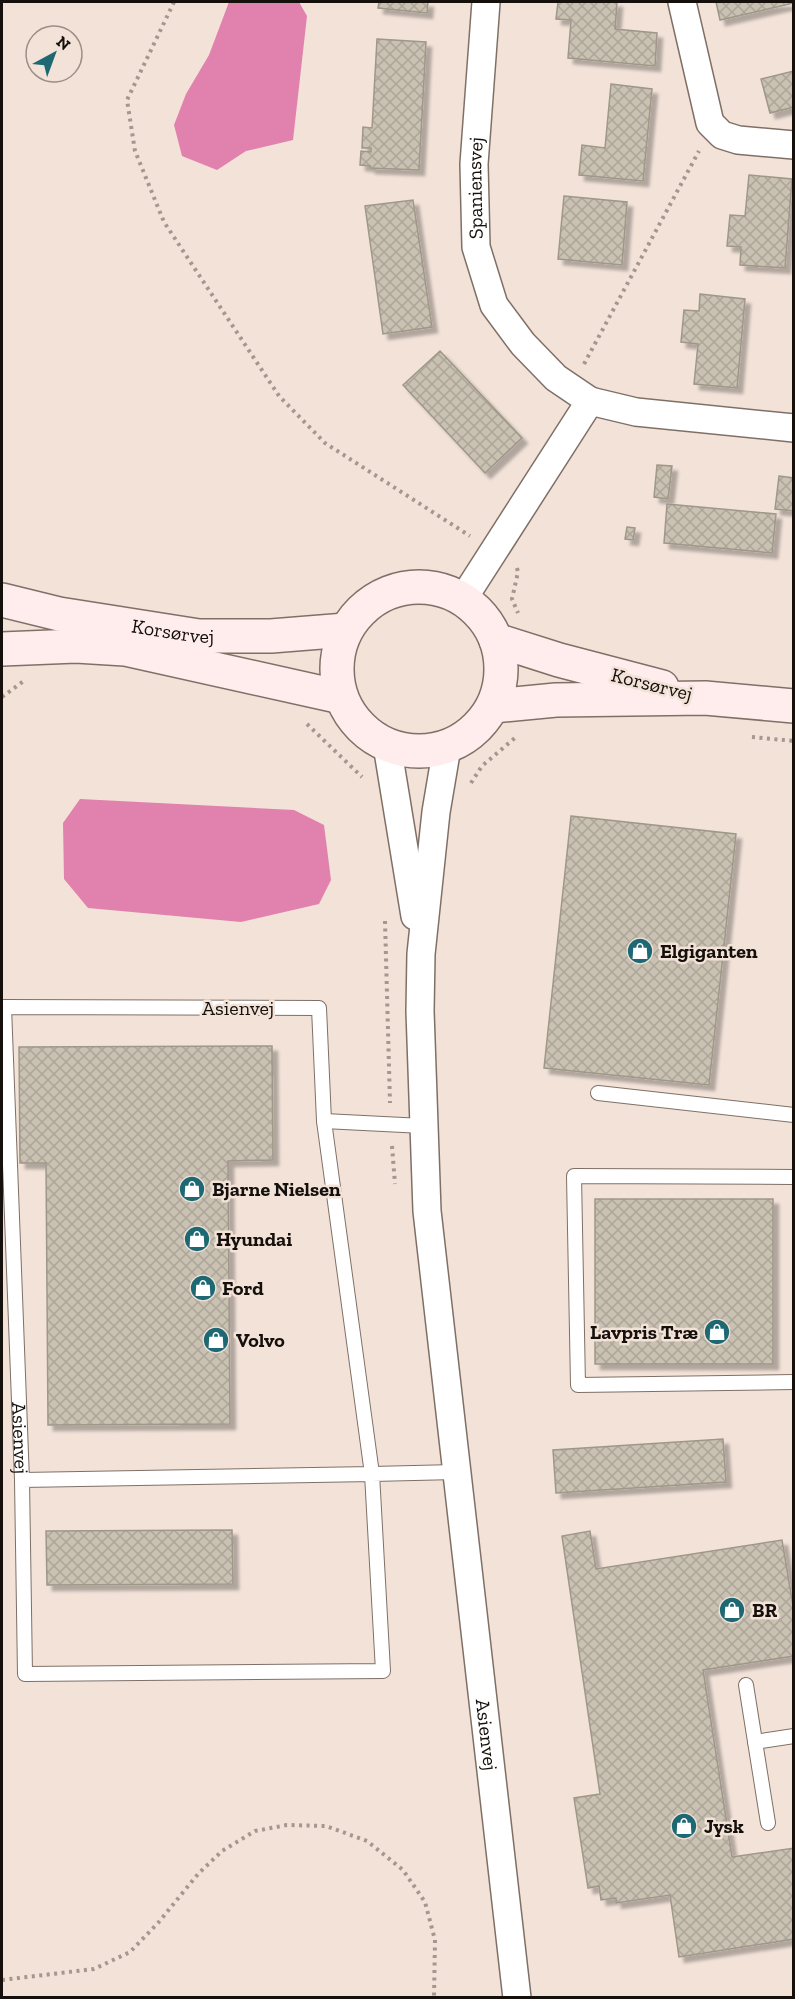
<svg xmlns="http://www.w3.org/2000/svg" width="795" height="1999" viewBox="0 0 795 1999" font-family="'Zilla Slab',serif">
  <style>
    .water { fill: #e181ad }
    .building { fill: url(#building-cross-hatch); stroke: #9f9889; stroke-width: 1.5; filter: url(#shadow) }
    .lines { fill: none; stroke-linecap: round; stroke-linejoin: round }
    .lane-casing { stroke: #7f7067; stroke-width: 16 }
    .street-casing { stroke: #7f7067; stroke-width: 30 }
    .secondary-casing { stroke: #7f7067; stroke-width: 36 }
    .path { stroke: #a3978f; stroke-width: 4; stroke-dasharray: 3 4.5; stroke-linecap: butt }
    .lane { stroke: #fff; stroke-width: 14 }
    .street { stroke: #fff; stroke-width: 27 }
    .secondary { stroke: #feedec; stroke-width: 33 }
    .labels { text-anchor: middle; stroke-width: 5; stroke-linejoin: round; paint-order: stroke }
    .street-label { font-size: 20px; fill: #15100c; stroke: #f2e2d8 }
    .poi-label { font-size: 20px; font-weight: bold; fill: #15100c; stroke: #f2e2d8; text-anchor: start }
  </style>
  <defs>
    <pattern id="building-cross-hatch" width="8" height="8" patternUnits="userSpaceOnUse" patternTransform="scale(1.5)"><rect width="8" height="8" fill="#c9c1b2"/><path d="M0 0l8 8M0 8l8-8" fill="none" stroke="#aca598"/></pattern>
    <filter id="shadow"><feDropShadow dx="5.5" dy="5.5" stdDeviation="1.5" flood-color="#0004"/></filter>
  </defs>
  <rect width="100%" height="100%" fill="#f2e2d8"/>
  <path class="water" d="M229 2H299L307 16 293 140 246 151 217 170 182 156 174 125 186 94 209 55Z
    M80 799 294 810 324 825 331 880 319 904 241 922 88 908 64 879 63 823Z"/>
  <path class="building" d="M379 2H428L427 13 378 8Z
    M558 2H617L615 29 657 33 655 66 568 58 571 20 556 19Z
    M716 2H794V3L720 20Z
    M377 39 426 42 419 170 370 168V166L360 165 361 151 371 152V148H362L363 127 372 128Z
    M794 71V107L770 113 761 79Z
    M611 84 652 89 643 181 579 175 582 145 605 148Z
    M749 175 792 179 785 268 740 265 741 247 727 246 730 215 745 216Z
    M564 196 627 202 622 265 558 259Z
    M413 200 432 327 383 334 365 206Z
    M700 294 745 299 737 388 694 384 698 344 681 342 684 310 699 311Z
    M440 351 522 438 485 473 403 385Z
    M657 465 672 466 668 499 654 497Z
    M779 476 794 478V511L775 509Z
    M667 504 776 514 772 553 664 543Z
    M627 527 635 528 633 540 625 539Z
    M571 816 736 834 709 1085 544 1068Z
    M272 1046 273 1160 228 1161 230 1424 48 1425 46 1163H20L19 1047Z
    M595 1199H773V1364H595Z
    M723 1439 726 1482 556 1493 553 1450Z
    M232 1530 233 1584 47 1585 46 1531Z
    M590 1531 596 1569 782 1540 794 1612V1656L703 1670 732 1857 794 1848V1939L679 1957 670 1895 616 1903V1898L601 1900 599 1886 588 1888 574 1798 600 1794 562 1536Z"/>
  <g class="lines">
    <g class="lane-casing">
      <g id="lane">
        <path d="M598 1093 794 1115"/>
        <path d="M324 1121 423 1126"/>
        <path d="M794 1177 574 1176 578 1385 794 1382"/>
        <path id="s1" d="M22 1480 25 1674 383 1671 372 1474 324 1121 319 1008 4 1007 22 1480 372 1474 456 1472"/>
        <path d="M746 1685 768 1823"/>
        <path d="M755 1742 794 1736"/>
      </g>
    </g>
    <g class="street-casing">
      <g id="street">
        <path d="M682 2 710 123 722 135 738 140 794 145"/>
        <path d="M590 401 636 412 794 428"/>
        <path id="s2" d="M463 599 590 401 556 378 523 344 494 305 476 247 474 164 486 2"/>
        <path d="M387 745 415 916"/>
        <path id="s3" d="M447 747 436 812 421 954 420 1011 427 1211 517 1998"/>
      </g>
    </g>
    <g class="secondary-casing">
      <g id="secondary">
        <circle cx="419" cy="669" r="82"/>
        <path id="s4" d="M2 600 59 614 199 636H271L346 630"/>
        <path d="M496 640 559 660 662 687"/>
        <path d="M2 649 76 646 125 649 341 697"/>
        <path d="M493 706 556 700 705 698 794 706"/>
      </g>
    </g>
    <path class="path" d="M174 2 127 100 135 151 164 222 279 396 325 443 470 536
      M584 364 699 151
      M517 568 518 572 512 599 518 613
      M2 697 25 680
      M307 724 362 777
      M752 737 794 741
      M471 783 482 766 516 737
      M385 921 390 1103
      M392 1146 395 1184
      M2 1980 94 1969 130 1952 158 1923 198 1874 222 1851 255 1831 287 1825 326 1826 367 1841 403 1870 425 1902 435 1940 434 1998"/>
    <use href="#lane" class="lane"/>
    <use href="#street" class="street"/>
    <use href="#secondary" class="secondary"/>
  </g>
  <defs>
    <g id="shop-disc" transform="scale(1.35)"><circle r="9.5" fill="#1e6873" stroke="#f2e2d8"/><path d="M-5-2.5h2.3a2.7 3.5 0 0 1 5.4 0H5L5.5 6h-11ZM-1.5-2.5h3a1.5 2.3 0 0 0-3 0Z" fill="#fff"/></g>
  </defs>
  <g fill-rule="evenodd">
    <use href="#shop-disc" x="640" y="951"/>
    <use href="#shop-disc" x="192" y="1189"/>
    <use href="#shop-disc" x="197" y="1239"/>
    <use href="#shop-disc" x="203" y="1288"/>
    <use href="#shop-disc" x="717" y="1332"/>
    <use href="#shop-disc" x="216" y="1340"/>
    <use href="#shop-disc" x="732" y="1610"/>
    <use href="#shop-disc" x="684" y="1826"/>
  </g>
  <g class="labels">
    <g class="street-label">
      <text dy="7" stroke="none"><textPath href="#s2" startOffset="492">Spaniensvej</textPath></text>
      <text dy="7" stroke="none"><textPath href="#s4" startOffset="174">Korsørvej</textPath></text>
      <text transform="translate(652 684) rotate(14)" y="7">Korsørvej</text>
      <text x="238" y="1015">Asienvej</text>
      <text dy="7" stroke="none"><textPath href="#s1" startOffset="1965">Asienvej</textPath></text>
      <text dy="7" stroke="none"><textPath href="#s3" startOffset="993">Asienvej</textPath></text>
    </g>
    <g class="poi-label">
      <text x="660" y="958">Elgiganten</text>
      <text x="212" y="1196">Bjarne Nielsen</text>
      <text x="216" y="1246">Hyundai</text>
      <text x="222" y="1295">Ford</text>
      <text x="698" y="1339" text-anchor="end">Lavpris Træ</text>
      <text x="236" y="1347">Volvo</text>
      <text x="752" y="1617">BR</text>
      <text x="704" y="1833">Jysk</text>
    </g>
  </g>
  <rect width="795" height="1999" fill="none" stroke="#15100c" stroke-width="6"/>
  <g transform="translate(54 54) rotate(41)"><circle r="28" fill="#f2e2d8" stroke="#9a8e86" stroke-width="1.5"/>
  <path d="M0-4.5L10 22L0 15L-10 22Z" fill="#1e6873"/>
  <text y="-9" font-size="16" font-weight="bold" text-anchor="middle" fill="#15100c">N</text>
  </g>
</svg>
